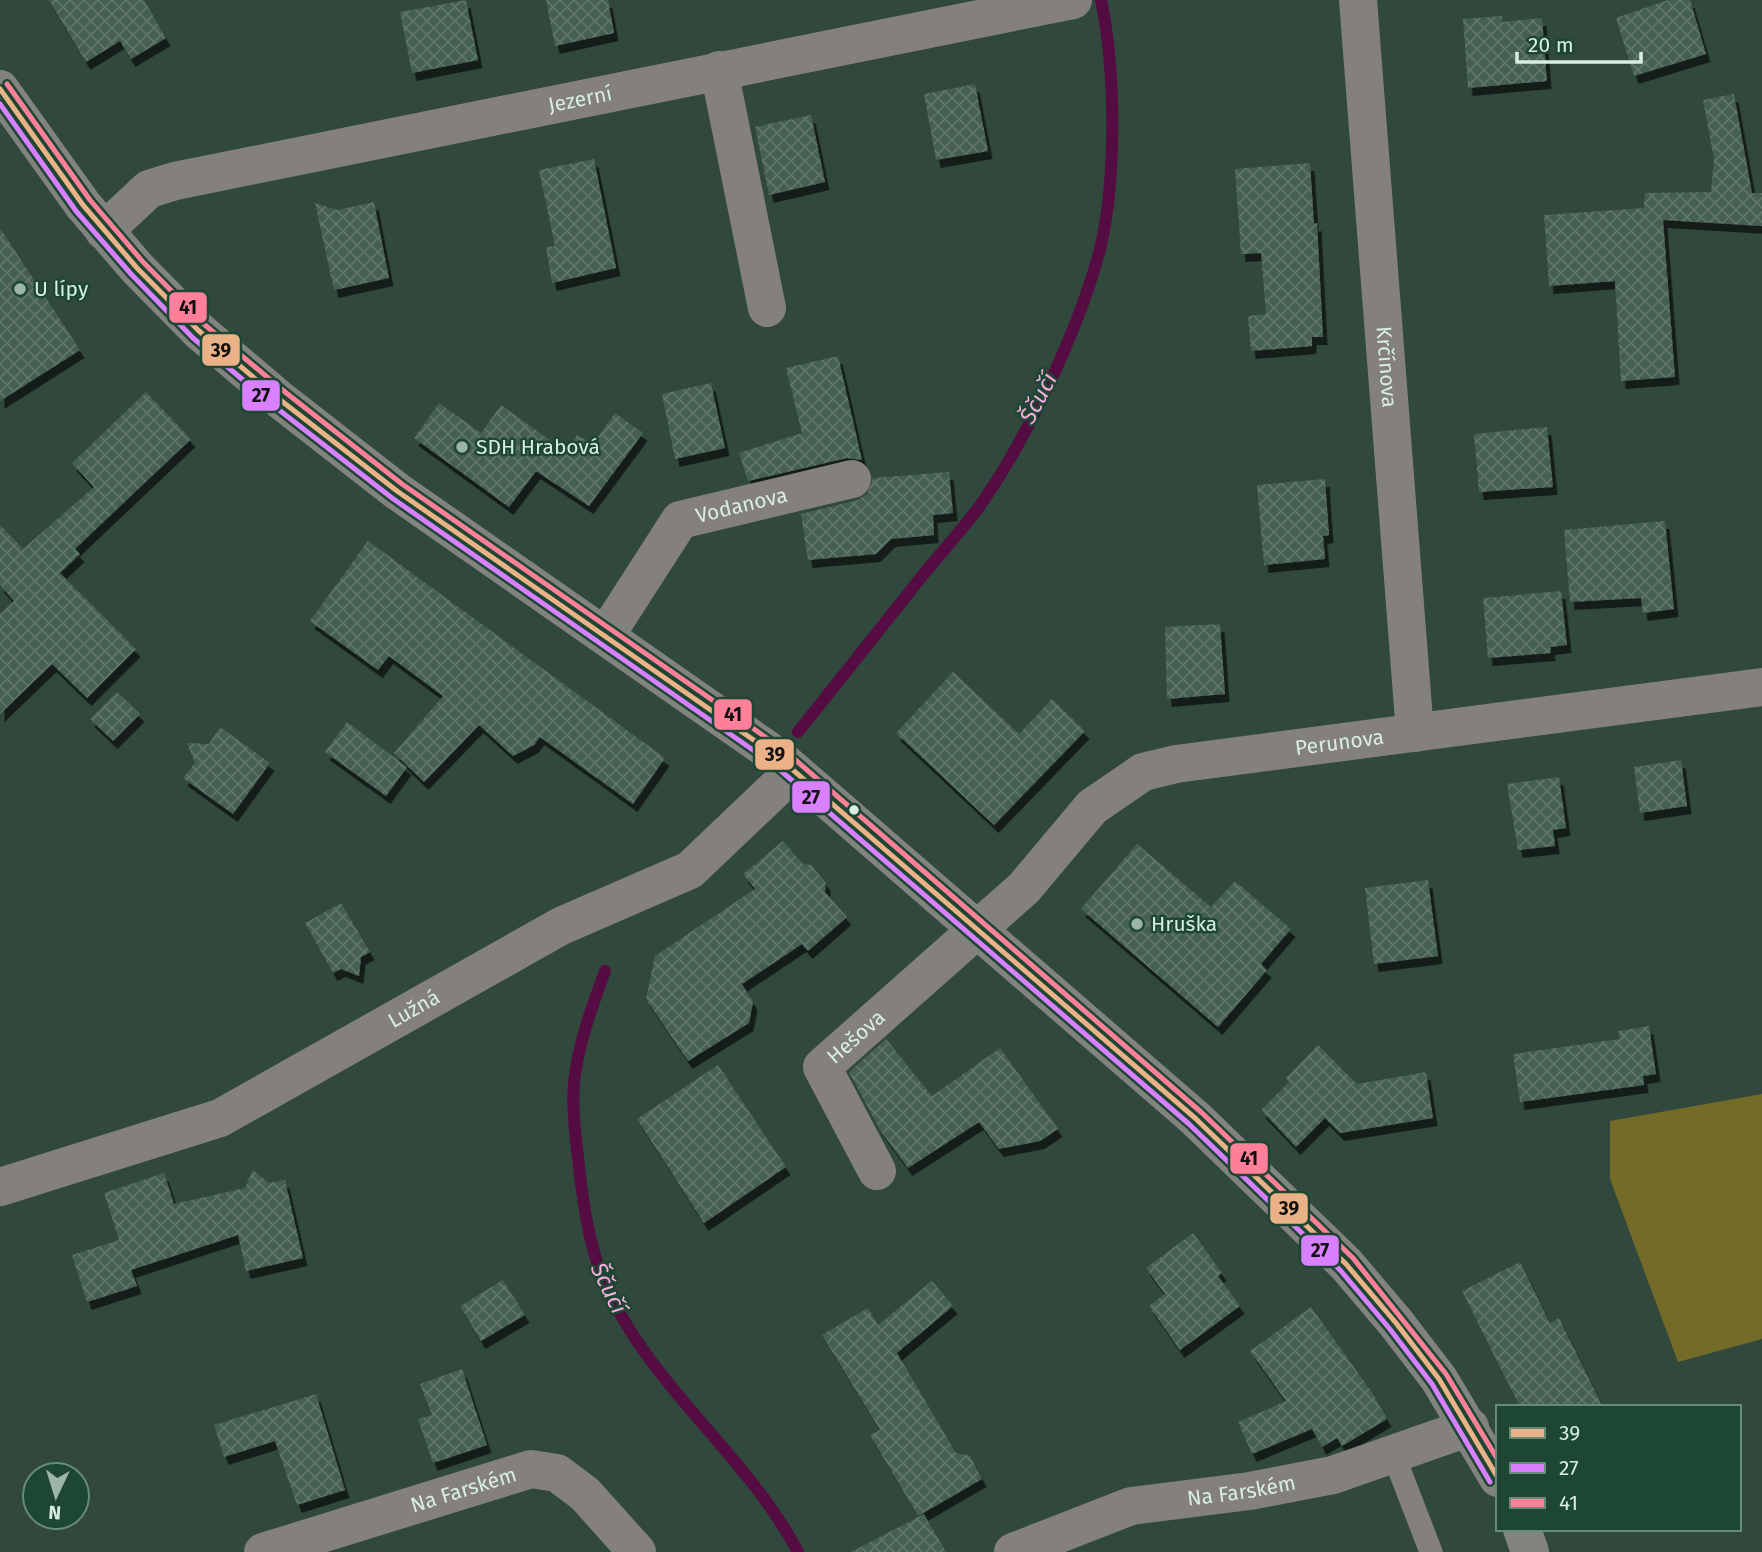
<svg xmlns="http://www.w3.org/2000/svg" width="1762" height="1552" viewBox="0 0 1762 1552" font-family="'Fira Sans',sans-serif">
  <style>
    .green { fill: #736b27 }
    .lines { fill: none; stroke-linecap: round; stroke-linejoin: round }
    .stream { stroke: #540c42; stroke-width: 12 }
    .building { fill: url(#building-cross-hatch); filter: url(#shadow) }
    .lane { stroke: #83807d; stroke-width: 23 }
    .street { stroke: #83807d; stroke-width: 38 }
    .secondary { stroke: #82837e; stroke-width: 38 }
    .bus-1-casing { stroke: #1d4733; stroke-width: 10 }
    .bus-2-casing { stroke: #1d4733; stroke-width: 10 }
    .bus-3-casing { stroke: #1d4733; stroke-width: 10 }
    .bus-1 { stroke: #ebb288; stroke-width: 5 }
    .bus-2 { stroke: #d880ff; stroke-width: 5 }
    .bus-3 { stroke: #ff8098; stroke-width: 5 }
    .poi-dot { fill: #9db4a8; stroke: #1d4733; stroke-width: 2.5 }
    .bus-dot { fill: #d7eee1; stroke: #1d4733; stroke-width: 2.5 }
    .labels { text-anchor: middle; stroke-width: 5; stroke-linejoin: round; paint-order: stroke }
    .street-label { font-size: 21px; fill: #d7eee1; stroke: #1d4733 }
    .poi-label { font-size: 21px; fill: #d7eee1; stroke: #1d4733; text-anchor: start }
    .water-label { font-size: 23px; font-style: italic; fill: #fbabdf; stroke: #1d4733 }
    .line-badge { stroke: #1d4733; stroke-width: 2.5 }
    .pale-badge-label { font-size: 19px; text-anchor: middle; font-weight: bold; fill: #111 }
  </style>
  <defs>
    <pattern id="building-cross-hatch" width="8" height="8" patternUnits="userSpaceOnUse" patternTransform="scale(1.75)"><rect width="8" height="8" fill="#455e52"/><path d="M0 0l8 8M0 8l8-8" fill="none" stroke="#5f756b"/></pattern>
    <filter id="shadow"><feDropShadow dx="4.5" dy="8" stdDeviation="0" flood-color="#0009"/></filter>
  </defs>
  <rect width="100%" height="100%" fill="#31483d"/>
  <path class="green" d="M1762 1094V1339L1678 1362 1610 1179V1121Z"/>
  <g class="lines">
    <path class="stream" d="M798 732C840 679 882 627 923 575 944 549 968 524 986 497 1031 430 1076 334 1098 257 1117 187 1116 71 1101 0
      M605 971C592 1007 578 1044 574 1083 572 1108 575 1133 578 1157 586 1239 597 1286 646 1354 695 1422 759 1478 798 1552"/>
  </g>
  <path class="building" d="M49 0H144L166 38 131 59 120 41 86 62Z
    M466 0 478 60 412 73 400 12Z
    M546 0H608L614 33 555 46Z
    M1668 0H1690L1706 54 1634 76 1616 18Z
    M1502 16V22L1542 18 1547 81 1468 88 1463 19Z
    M975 84 988 151 936 160 924 94Z
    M1734 94 1752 193H1762V226L1663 220 1675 377 1621 381 1615 281 1549 286 1544 215 1644 208 1645 193 1711 192 1714 159 1703 100Z
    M811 115 825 182 769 195 755 127Z
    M594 159 616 268 552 283 546 247 555 246 539 170Z
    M1310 163 1314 224 1317 223 1323 337H1312V346L1251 351 1248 316 1266 314 1261 253 1241 254 1235 169Z
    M374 202 389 278 334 290 315 203 337 210Z
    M0 228 80 350 0 401Z
    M838 356 862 460 847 458 748 481 739 453 802 433 786 368Z
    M711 383 725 448 675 459 662 394Z
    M146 392 191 439 75 549 80 554 60 573 136 649 87 698 52 664 0 714V614L14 601 0 585V525L23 549 94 487 72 463Z
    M439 403 481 433 501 405 565 451 577 435 593 444 615 413 643 433 589 506 536 471 509 507 414 438Z
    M1547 427 1553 487 1479 492 1474 434Z
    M949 472 953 513 933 515 934 535 891 539 876 554 808 560 801 514 858 500 867 494 873 478Z
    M1325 479 1329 535 1323 536 1325 559 1264 565 1257 485Z
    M1665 521 1674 609 1643 613 1641 598 1570 602 1564 530Z
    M368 541 665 758 633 804 540 737 534 745 513 756 479 725 424 782 394 753 443 696 389 656 378 670 310 621Z
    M1561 591 1567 645 1550 647 1551 653 1488 658 1483 598Z
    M1220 624 1225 694 1167 699 1165 627Z
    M953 672 1019 734 1052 699 1085 731 994 825 896 733Z
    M117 692 140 714 113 741 90 719Z
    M347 722 407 767 386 796 325 752Z
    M220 727 270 763 233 814 183 778 195 763 187 743 209 744Z
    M1681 760 1687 806 1640 813 1634 767Z
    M1559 777 1566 828 1553 830 1555 846 1518 850 1507 784Z
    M783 841 803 864 811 865 826 883 825 892 847 917 808 951 802 944 742 984 753 1002 749 1023 688 1061 646 999 655 956 755 889 743 874Z
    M1137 844 1211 907 1235 881 1291 929 1261 964 1267 970 1218 1027 1081 909Z
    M1428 880 1438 956 1374 964 1365 888Z
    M341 903 370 952 361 957 359 976 341 969 333 973 305 923Z
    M1649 1026 1656 1074 1643 1076 1644 1085 1520 1102 1513 1054 1620 1039 1618 1031Z
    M886 1039 932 1096 1000 1048 1058 1129 1040 1141 999 1149 979 1122 908 1168 880 1130 849 1072Z
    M1318 1045 1357 1084 1426 1072 1433 1118 1340 1133 1325 1118 1296 1147 1261 1110 1289 1082 1286 1078Z
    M718 1065 786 1167 704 1223 637 1119Z
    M253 1170 269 1183 285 1180 303 1258 246 1271 238 1235 131 1270 137 1286 87 1302 72 1255 119 1240 104 1193 164 1173 174 1204 245 1188Z
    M1193 1233 1222 1273 1218 1276 1240 1306 1180 1350 1149 1306 1165 1294 1146 1268Z
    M1520 1262 1550 1323 1559 1318 1603 1407H1520L1462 1291Z
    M503 1280 525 1315 481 1341 460 1306Z
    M932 1281 953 1306 897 1353 956 1453 970 1456 982 1479 918 1516 870 1435 880 1430 822 1335 868 1308 878 1325Z
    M1311 1307 1373 1394 1387 1419 1342 1446 1337 1438 1322 1447 1312 1429 1252 1454 1238 1422 1286 1401 1250 1351Z
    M462 1369 487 1445 433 1463 418 1419 432 1415 420 1384Z
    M316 1394 345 1490 297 1505 275 1441 224 1457 214 1425Z
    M924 1514 946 1552H851Z"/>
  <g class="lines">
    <path class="lane" d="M1394 1456 1431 1552"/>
    <g class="street">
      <path id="s1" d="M1358 0 1415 733"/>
      <path d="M719 70 767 308"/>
      <path id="s2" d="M104 231 149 189 175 181 1073 0"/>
      <path id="s3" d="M606 635 680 520 852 479"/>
      <path id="s4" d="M877 1171 822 1067 1024 888 1092 807 1143 772 1176 764 1762 687"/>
      <path id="s5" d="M0 1187 220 1118 561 926 690 870 794 771"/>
      <path id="s6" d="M263 1552 531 1469 557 1473 585 1494 637 1552"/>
      <path id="s7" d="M1013 1552 1131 1506 1250 1491 1333 1475 1470 1427"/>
    </g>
    <path class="secondary" d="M0 89 83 205 137 268 199 331 279 399 397 491 778 757 1195 1118 1346 1264 1396 1323 1439 1379 1498 1478
      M1522 1529 1530 1552"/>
    <g class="bus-1-casing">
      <path id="bus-1" d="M0 89 83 205 137 268 199 331 279 399 397 491 778 757 1195 1118 1346 1264 1396 1323 1439 1379 1498 1478"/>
    </g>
    <g class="bus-2-casing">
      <path id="bus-2" d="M0 104 76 211 131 274 193 338 274 406 392 498 773 764 1189 1124 1340 1270 1389 1328 1432 1384 1490 1482"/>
    </g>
    <g class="bus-3-casing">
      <path id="bus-3" d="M7 84 90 200 143 262 205 325 285 392 402 484 784 750 1201 1112 1353 1258 1446 1374 1498 1460"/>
    </g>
    <use href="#bus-1" class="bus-1"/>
    <use href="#bus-2" class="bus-2"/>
    <use href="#bus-3" class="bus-3"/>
  </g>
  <g class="poi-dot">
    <circle cx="20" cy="289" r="7"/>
    <circle cx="462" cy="447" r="7"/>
    <circle cx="1137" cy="924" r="7"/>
  </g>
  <circle class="bus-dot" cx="854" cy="810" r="6"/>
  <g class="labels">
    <g class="street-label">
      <text dy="7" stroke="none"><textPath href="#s2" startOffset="502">Jezerní</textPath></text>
      <text dy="7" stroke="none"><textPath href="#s1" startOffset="368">Krčínova</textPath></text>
      <text dy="7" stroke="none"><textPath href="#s3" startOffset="200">Vodanova</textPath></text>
      <text dy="7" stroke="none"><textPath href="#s4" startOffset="754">Perunova</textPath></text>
      <text dy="7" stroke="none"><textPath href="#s5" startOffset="453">Lužná</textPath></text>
      <text dy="7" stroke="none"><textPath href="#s4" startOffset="163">Hešova</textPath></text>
      <text dy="7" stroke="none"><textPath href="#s6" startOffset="210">Na Farském</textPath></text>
      <text dy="7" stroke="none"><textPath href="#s7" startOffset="238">Na Farském</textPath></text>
    </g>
    <g class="poi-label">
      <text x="34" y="296">U lípy</text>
      <text x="476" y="454">SDH Hrabová</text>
      <text x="1151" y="931">Hruška</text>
    </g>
    <g class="water-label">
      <text transform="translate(1038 398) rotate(-62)" y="8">Ščučí</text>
      <text transform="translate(609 1288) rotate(64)" y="8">Ščučí</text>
    </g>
  </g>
  <g class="line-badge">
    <rect x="168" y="291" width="40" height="33" rx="7" fill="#ff8098"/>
    <rect x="201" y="333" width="40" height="34" rx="7" fill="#ebb288"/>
    <rect x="241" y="379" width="40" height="33" rx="7" fill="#d880ff"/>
    <rect x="713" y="698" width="40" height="33" rx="7" fill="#ff8098"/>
    <rect x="754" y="738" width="41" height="33" rx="7" fill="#ebb288"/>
    <rect x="791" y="780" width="40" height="34" rx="7" fill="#d880ff"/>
    <rect x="1229" y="1142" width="40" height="33" rx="7" fill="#ff8098"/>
    <rect x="1269" y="1192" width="40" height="33" rx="7" fill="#ebb288"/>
    <rect x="1300" y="1234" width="40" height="33" rx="7" fill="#d880ff"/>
  </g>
  <g class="pale-badge-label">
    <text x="188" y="314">41</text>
    <text x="221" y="357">39</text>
    <text x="261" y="402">27</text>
    <text x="733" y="721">41</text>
    <text x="775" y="761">39</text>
    <text x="811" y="804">27</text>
    <text x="1249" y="1165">41</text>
    <text x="1289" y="1215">39</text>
    <text x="1320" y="1257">27</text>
  </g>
  <rect x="1496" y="1405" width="245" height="126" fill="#1d4733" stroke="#678a79" stroke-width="2"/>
  <rect x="1510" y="1428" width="35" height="10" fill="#ebb288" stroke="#678a79" stroke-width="2"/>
  <text x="1559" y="1440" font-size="21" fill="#d7eee1">39</text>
  <rect x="1510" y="1463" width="35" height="10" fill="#d880ff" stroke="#678a79" stroke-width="2"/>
  <text x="1559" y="1475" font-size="21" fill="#d7eee1">27</text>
  <rect x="1510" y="1498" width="35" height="10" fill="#ff8098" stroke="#678a79" stroke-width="2"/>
  <text x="1559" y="1510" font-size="21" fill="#d7eee1">41</text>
  <g transform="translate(56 1496) rotate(184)"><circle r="33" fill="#1d4733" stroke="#678a79" stroke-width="2"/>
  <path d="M0-5L12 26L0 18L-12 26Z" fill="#9db4a8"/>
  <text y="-10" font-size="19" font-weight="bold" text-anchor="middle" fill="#d7eee1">N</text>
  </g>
  <path d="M1517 52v10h124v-10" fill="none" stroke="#d7eee1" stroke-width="3.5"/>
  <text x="1528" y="52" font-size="21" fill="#d7eee1" stroke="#1d4733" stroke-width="5" paint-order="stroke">20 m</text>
</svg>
